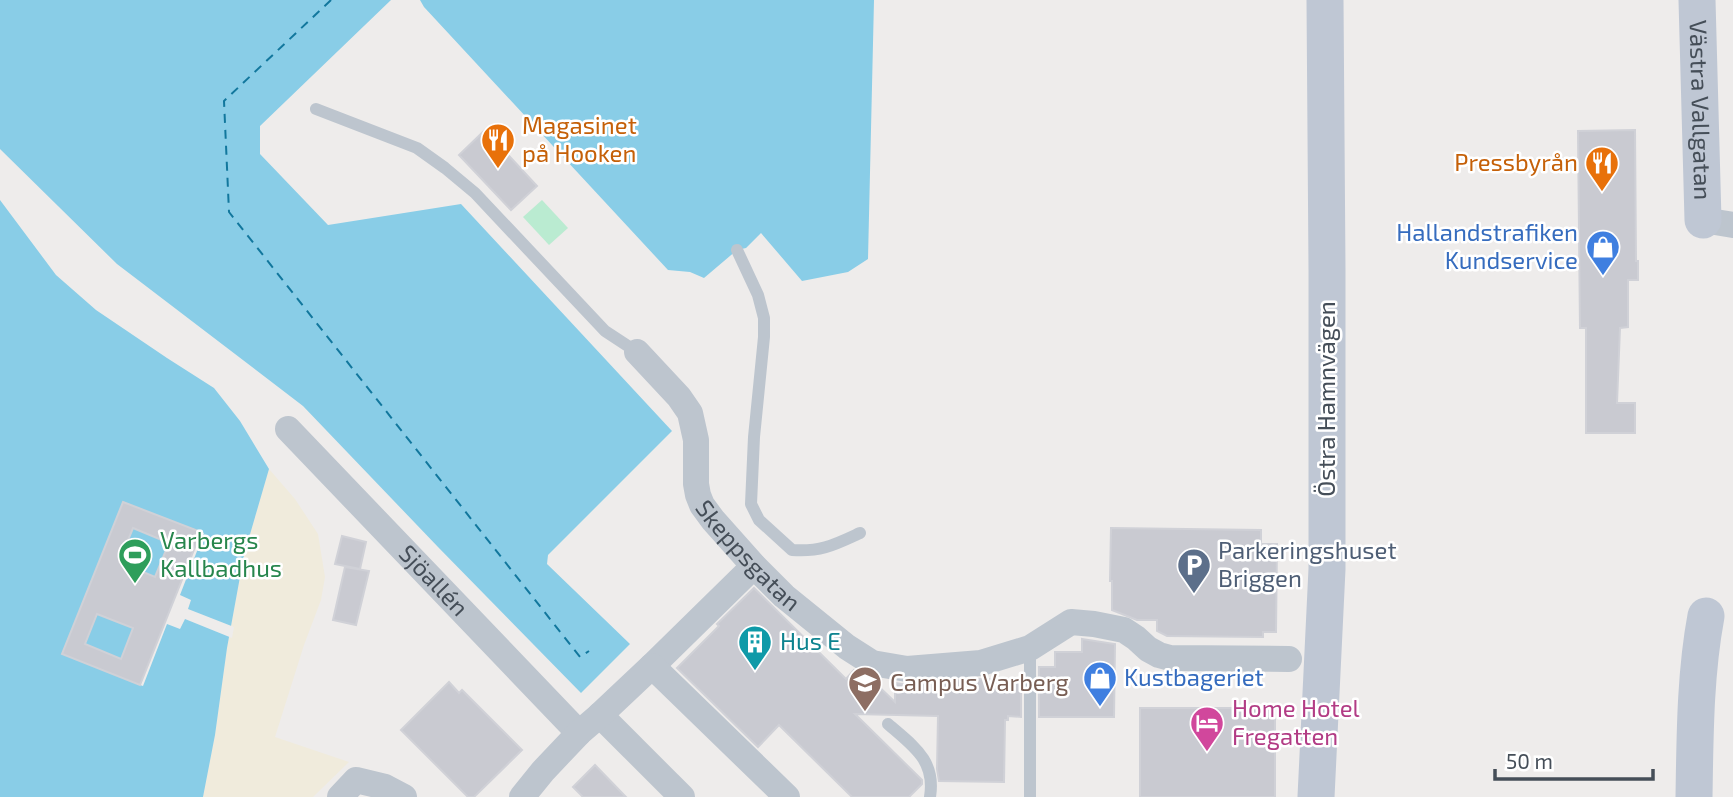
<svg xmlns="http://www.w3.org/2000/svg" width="1733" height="797" viewBox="0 0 1733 797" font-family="'Exo 2',sans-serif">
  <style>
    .green { fill: #baebd1 }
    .sand { fill: #f0ebdc }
    .water { fill: #89cde7 }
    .pier { fill: #eeeceb }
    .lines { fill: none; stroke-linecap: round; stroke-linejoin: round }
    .ferry { stroke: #12779d; stroke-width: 2; stroke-dasharray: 9 7; stroke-linecap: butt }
    .building { fill: #c9cad1; stroke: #d0d1d7; stroke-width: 2; fill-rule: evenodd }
    .lane { stroke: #bdc5ce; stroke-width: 12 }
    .street { stroke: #bdc5ce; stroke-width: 26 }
    .secondary { stroke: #bfc7d4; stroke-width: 37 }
    .labels { text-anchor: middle; stroke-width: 5; stroke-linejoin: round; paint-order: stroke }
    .street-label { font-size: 24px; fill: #454e58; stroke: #fff }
    .food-label { font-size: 24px; fill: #c56008; stroke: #fff; text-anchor: start }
    .shop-label { font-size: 24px; fill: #366cbe; stroke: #fff; text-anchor: end }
    .leisure-label { font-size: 24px; fill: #27864d; stroke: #fff; text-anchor: start }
    .service-label { font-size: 24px; fill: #4e5e75; stroke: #fff; text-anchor: start }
    .culture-label { font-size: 24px; fill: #0d838f; stroke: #fff; text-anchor: start }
    .education-label { font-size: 24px; fill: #785e54; stroke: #fff; text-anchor: start }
    .hotel-label { font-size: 24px; fill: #b23c85; stroke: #fff; text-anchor: start }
  </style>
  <rect width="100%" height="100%" fill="#eeeceb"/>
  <path class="green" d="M542 200 568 228 549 245 523 217Z"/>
  <path class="sand" d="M269 469 295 499 318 534 325 577 321 600 304 645 275 737 349 762 313 797H203L215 735 227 648 244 555Z"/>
  <path class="water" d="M0 0H391L260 126V154L328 225 461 204 672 431 548 555 547 564 630 644 581 693 438 547 303 406 117 264 0 149Z
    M420 0H874L868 259 848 272 802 281 761 233 746 248 737 250 704 278 690 272 668 270 424 7Z
    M0 200 56 275 96 310 167 358 214 388 240 421 269 469 244 555 227 648 215 735 203 797H0Z"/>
  <path class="pier" d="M201 532 204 533 180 595 191 600 188 609 234 627 232 638 185 619 180 629 167 624 143 686 140 685Z"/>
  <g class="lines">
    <path class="ferry" d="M331 0 224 101 229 212 580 657 589 651"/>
  </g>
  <path class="building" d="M485 130 537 186 511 210 459 155Z
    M1635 130 1636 261H1638V280H1628V327L1620 328 1617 403H1635V433H1586V328H1580L1578 131Z
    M123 502 201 532 140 685 62 654ZM133 528 169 543 155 577 119 562ZM97 614 133 628 121 659 85 644Z
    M1111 528 1261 530V544H1277L1276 632H1263V637L1167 636 1157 631V620H1137L1112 610V581H1110Z
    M342 536 366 542 360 569 335 564Z
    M345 567 369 571 356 625 333 620Z
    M754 588 846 679 854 670 871 679 895 702V683L908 685 975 679 1021 680V717L1008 716V720H1005L1004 782 939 781 937 769 938 716 855 714 922 780V784L909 797H852L779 725 758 747 677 668 719 626 717 624Z
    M1082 639 1115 644 1114 717H1039V667H1055V652H1082Z
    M449 682 459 693 462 690 522 750 474 797H468L401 730Z
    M1140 708H1275V797H1140Z
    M595 765 626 797H583L573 787Z"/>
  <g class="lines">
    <path class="lane" d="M316 109 417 148 445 168 475 193 605 331 637 352
      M737 250 758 295 764 318V337L754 437 751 504 759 520 792 550C821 552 834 545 860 533
      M888 724C913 746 936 760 930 797
      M1030 797V648"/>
    <g class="street">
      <path d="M1703 220 1733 225"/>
      <path id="s1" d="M637 352 679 397 690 413 696 440V484L698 495 702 505 713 520 754 566 784 596 847 647 872 663 907 669 981 663 1030 648 1071 622 1094 624 1124 630 1136 638 1148 649 1159 655 1170 658 1289 659"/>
      <path id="s2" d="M288 429 579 733"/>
      <path d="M652 666 754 566"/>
      <path d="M600 715 682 797"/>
      <path d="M340 797 356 780 385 787 404 797"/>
      <path d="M522 797 543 771 579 733 600 715 652 666 787 797"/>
    </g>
    <g class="secondary">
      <path id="s3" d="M1697 0 1703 220"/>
      <path d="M1316 797 1327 569V270L1325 0"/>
      <path d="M1694 797C1695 737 1695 675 1706 616"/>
    </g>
  </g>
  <defs>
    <g id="restaurant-pin" transform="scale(1.75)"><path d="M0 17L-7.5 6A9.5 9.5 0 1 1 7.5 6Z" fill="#e8710a" stroke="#fff"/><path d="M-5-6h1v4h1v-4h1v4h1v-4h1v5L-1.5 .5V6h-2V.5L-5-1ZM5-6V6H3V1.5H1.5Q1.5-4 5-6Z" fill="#fff"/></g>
    <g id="shop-pin" transform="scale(1.75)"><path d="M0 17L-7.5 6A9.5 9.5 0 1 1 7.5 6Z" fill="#3f7fe0" stroke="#fff"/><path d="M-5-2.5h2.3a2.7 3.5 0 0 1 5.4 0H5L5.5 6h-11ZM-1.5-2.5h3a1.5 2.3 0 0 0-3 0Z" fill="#fff"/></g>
    <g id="stadium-pin" transform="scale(1.75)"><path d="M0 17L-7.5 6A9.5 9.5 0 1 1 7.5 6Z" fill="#2e9e5b" stroke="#fff"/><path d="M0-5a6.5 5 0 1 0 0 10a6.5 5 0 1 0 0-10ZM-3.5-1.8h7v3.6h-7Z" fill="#fff"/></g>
    <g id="parking-pin" transform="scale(1.75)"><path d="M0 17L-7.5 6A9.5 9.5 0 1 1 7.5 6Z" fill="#5c6f8a" stroke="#fff"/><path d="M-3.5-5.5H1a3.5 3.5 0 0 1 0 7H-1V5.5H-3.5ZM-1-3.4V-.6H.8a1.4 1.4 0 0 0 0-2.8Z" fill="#fff"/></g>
    <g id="building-pin" transform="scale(1.75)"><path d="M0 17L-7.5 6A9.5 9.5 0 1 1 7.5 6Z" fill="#0f9aa8" stroke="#fff"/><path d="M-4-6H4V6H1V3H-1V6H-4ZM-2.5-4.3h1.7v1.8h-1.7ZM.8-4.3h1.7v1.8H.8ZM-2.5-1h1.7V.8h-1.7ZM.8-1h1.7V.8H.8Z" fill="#fff"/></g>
    <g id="university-pin" transform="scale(1.75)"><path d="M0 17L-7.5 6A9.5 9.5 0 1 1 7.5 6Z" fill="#8d6e63" stroke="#fff"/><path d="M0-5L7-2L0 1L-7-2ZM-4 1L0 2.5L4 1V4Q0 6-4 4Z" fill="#fff"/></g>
    <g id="hotel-pin" transform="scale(1.75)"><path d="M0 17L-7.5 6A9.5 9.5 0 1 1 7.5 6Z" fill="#d1479c" stroke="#fff"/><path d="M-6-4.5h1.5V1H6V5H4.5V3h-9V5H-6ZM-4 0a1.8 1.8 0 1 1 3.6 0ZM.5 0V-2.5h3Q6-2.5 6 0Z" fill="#fff"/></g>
  </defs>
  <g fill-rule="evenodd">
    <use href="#restaurant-pin" x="498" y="140"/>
    <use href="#restaurant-pin" x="1602" y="163"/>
    <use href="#shop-pin" x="1603" y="247"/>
    <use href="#stadium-pin" x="135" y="555"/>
    <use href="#parking-pin" x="1194" y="565"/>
    <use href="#building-pin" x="755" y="642"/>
    <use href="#shop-pin" x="1100" y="678"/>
    <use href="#university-pin" x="865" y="683"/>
    <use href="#hotel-pin" x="1207" y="723"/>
  </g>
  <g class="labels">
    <g class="street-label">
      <text dy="8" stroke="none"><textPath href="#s3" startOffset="110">Västra Vallgatan</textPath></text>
      <text transform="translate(1327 399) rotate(-90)" y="8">Östra Hamnvägen</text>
      <text dy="8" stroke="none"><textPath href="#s1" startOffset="243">Skeppsgatan</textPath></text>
      <text dy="8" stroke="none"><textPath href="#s2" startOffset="210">Sjöallén</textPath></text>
    </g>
    <g class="food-label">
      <text x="522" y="134">Magasinet<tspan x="522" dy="28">på Hooken</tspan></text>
      <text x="1578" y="171" text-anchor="end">Pressbyrån</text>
    </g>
    <g class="shop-label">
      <text x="1578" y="241">Hallandstrafiken<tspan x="1578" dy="28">Kundservice</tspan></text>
      <text x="1124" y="686" text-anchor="start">Kustbageriet</text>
    </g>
    <g class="leisure-label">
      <text x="160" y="549">Varbergs<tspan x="160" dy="28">Kallbadhus</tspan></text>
    </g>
    <g class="service-label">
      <text x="1218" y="559">Parkeringshuset<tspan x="1218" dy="28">Briggen</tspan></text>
    </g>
    <g class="culture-label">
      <text x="780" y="650">Hus E</text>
    </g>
    <g class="education-label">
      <text x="890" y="691">Campus Varberg</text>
    </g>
    <g class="hotel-label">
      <text x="1232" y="717">Home Hotel<tspan x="1232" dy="28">Fregatten</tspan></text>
    </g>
  </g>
  <path d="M1495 769v10h158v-10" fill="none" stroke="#454e58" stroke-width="3.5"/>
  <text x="1506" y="769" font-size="21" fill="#454e58" stroke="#ffffff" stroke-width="5" paint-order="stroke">50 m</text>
</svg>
